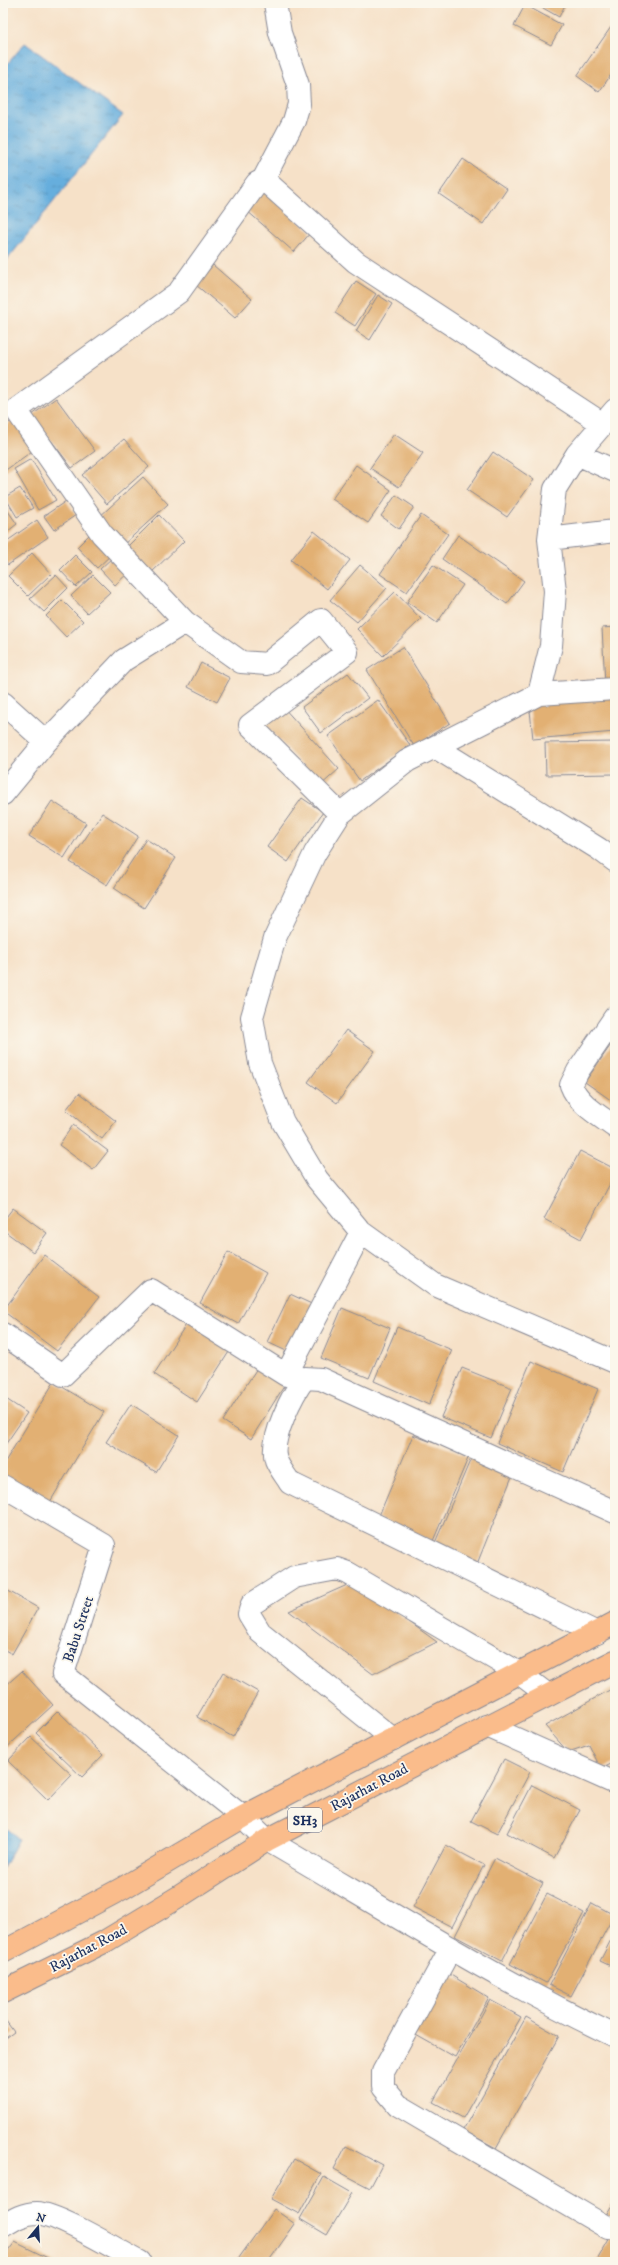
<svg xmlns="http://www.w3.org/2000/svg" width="618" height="2265" viewBox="0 0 618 2265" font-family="'IM FELL DW Pica',serif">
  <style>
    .water { fill: url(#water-ripples); stroke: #406e9e }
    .building { fill: #e2b073 }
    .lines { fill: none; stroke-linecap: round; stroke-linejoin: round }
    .minor-casing { stroke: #888893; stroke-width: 24 }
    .major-casing { stroke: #888893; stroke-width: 24 }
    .minor { stroke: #fff; stroke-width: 22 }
    .major { stroke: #fabc8b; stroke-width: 22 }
    .labels { text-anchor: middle; stroke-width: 3.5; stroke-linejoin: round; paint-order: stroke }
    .shield { fill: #fbf7ec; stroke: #5e6b89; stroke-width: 1 }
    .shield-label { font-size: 14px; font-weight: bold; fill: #1b2f5e }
    .street-label { font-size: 15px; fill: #1b2f5e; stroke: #fbf7ec }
  </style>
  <defs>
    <pattern id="water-ripples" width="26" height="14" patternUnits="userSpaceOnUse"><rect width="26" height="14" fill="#66aedd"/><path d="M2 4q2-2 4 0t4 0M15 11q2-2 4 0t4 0" fill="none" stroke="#538eb6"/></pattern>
  </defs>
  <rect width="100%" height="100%" fill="#fbf7ec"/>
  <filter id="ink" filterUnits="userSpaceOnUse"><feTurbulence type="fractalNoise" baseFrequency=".025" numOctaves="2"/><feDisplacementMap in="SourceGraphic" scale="8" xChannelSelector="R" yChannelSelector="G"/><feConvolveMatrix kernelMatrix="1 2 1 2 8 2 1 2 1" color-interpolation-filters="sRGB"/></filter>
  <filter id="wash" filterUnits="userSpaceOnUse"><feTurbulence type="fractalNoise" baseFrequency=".012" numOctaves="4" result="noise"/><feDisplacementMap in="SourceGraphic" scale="16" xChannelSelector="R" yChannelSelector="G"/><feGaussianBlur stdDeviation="0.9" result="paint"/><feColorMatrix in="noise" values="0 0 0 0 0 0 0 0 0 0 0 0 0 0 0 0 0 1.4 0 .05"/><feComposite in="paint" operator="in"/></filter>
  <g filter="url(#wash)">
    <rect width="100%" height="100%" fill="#f6e1c8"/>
    <path class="water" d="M25 43 123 115 3 265V69Z
      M3 1825 19 1839 3 1868Z"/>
    <g id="blocks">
      <path class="building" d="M534 3H566L559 17Z
        M525 5 562 25 551 45 514 26Z
        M611 27 615 30V69L599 92 577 76Z
        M463 159 507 189 483 224 439 194Z
        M263 191 311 232 294 252 246 210Z
        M213 265 252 299 235 318 196 285Z
        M356 281 376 294 355 326 335 313Z
        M378 295 392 304 370 340 356 331Z
        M56 398 95 451 72 468 32 415Z
        M14 419 35 449 3 472V427Z
        M394 434 423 453 399 487 370 468Z
        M124 439 149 467 107 504 82 475Z
        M493 452 534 480 507 517 467 490Z
        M31 459 56 500 38 510 14 469Z
        M356 465 391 490 368 523 332 499Z
        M143 477 168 504 123 545 98 518Z
        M20 488 33 508 17 517 5 497Z
        M396 495 414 507 399 529 381 516Z
        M66 501 76 515 54 530 44 516Z
        M3 504 17 524 3 535Z
        M159 515 184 541 149 575 124 550Z
        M421 515 448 534 407 592 380 574Z
        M37 520 48 537 8 565 3 559V544Z
        M314 531 350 560 327 589 291 560Z
        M91 533 112 554 97 568 77 547Z
        M458 535 524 581 507 604 442 559Z
        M32 553 51 574 28 596 8 576Z
        M75 555 92 572 76 587 60 570Z
        M113 557 128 573 115 585 100 569Z
        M360 565 387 588 357 622 330 600Z
        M433 565 463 585 437 623 407 602Z
        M56 575 68 588 44 612 30 599Z
        M93 575 110 592 87 613 71 596Z
        M395 592 421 619 383 656 357 629Z
        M62 600 83 621 66 637 46 616Z
        M615 627V684H605L602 628Z
        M403 647 450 723 414 746 367 670Z
        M201 663 230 678 217 702 188 687Z
        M348 673 368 698 321 733 302 707Z
        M615 694V732L533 739 529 701Z
        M378 700 410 745 360 781 328 736Z
        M282 706 339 769 320 786 263 722Z
        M615 742V774L546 775 545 743Z
        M302 798 323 812 288 862 267 847Z
        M52 801 86 823 64 858 29 836Z
        M102 813 138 836 107 885 70 862Z
        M146 839 176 858 144 908 114 888Z
        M346 1030 375 1051 337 1103 308 1082Z
        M615 1039V1103L585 1082Z
        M79 1093 116 1121 102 1139 66 1110Z
        M73 1125 108 1151 93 1170 59 1145Z
        M580 1151 615 1169V1174L581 1239 544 1219Z
        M13 1208 47 1233 33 1252 3 1230V1221Z
        M228 1252 266 1273 238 1324 200 1303Z
        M44 1255 99 1297 57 1351 3 1311Z
        M290 1294 318 1307 295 1355 267 1342Z
        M342 1308 390 1328 369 1378 321 1358Z
        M191 1317 234 1344 197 1402 154 1374Z
        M397 1327 452 1350 429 1405 374 1381Z
        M531 1361 598 1389 563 1472 497 1443Z
        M259 1365 286 1383 251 1439 223 1421Z
        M462 1368 512 1388 491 1438 441 1417Z
        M54 1382 104 1412 50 1502 3 1474V1465Z
        M3 1397 27 1413 3 1448Z
        M131 1404 179 1435 156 1472 106 1442Z
        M413 1435 469 1456 433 1541 378 1518Z
        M472 1456 513 1474 477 1564 434 1545Z
        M354 1582 437 1642 373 1674 289 1611Z
        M3 1588 38 1608 12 1654 3 1649Z
        M22 1671 53 1705 3 1751V1688Z
        M223 1672 258 1692 233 1737 197 1717Z
        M615 1687V1762L601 1769 589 1745 568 1752 545 1726Z
        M58 1711 103 1755 82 1777 36 1733Z
        M31 1737 72 1775 48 1800 8 1761Z
        M504 1759 530 1772 497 1834 471 1821Z
        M532 1785 580 1810 554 1858 507 1833Z
        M446 1845 484 1865 452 1927 413 1907Z
        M495 1858 543 1883 502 1961 455 1936Z
        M547 1894 584 1913 546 1983 510 1964Z
        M592 1903 614 1915 571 1996 549 1985Z
        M615 1932V1968L600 1961Z
        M449 1974 489 1998 455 2057 414 2034Z
        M490 2000 521 2017 463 2118 433 2102Z
        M3 2017 14 2032 3 2040Z
        M526 2017 559 2036 496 2148 463 2130Z
        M346 2146 382 2165 370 2188 334 2169Z
        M294 2159 321 2174 299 2214 271 2199Z
        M324 2177 352 2193 327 2235 300 2219Z
        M615 2200V2220L606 2215Z
        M274 2209 295 2224 268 2262H236Z
        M611 2236 615 2238V2262H596Z
        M15 2242 56 2262H3V2258Z"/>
    </g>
  </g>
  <g filter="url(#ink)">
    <use href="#blocks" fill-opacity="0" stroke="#888893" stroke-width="1"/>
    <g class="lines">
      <g class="minor-casing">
        <path id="minor" d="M263 180 294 121 299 104 298 85 280 33 275 3
          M615 410 577 454 555 489 549 539 555 591 551 646 539 694 407 761 340 814 315 853 275 938 252 1017 260 1063 283 1122 317 1179 361 1232 435 1285 615 1362
          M577 454 615 471
          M549 539 615 531
          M185 622 102 534 16 410 179 292 257 183 263 180 271 186 356 262 603 424
          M539 694 615 689
          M3 703 46 742
          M435 747 599 849 615 861
          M3 794 46 742 124 660 185 622 241 662 267 664 321 620 347 652 250 725 340 814
          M615 1017 578 1071 571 1085C578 1104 600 1116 615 1127
          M3 1334 63 1375 151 1290 286 1375 361 1232
          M3 1486 104 1545 63 1674 243 1817 267 1840C382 1907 495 1979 615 2036
          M597 1633 290 1483C286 1476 279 1468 276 1460 269 1440 293 1393 305 1378L321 1379 615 1512
          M487 1726 615 1783
          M393 1739 260 1632 249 1614 252 1604 294 1577 337 1569 348 1573 519 1673 548 1695
          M451 1948 383 2072V2087L398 2105 608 2228
          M3 2226C14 2219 24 2213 37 2213 59 2214 117 2250 140 2262"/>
      </g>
      <g class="major-casing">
        <path id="major" d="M3 1952 123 1888 243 1817 615 1623
          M3 1992 104 1942 177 1898 267 1840 615 1661"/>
      </g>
      <use href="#minor" class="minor"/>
      <use href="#major" class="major"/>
    </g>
  </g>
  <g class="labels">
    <rect class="shield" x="288" y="1808" width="34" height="24" rx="3"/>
    <g class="shield-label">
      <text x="305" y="1825">SH3</text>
    </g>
    <g class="street-label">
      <text transform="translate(78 1629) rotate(-72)" y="5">Babu Street</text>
      <text transform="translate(369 1787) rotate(-28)" y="5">Rajarhat Road</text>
      <text transform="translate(88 1948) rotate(-28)" y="5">Rajarhat Road</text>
    </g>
  </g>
  <rect width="618" height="2265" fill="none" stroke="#fbf7ec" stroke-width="16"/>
  <g transform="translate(38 2227) rotate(18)" stroke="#fbf7ec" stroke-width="3" paint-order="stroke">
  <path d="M0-3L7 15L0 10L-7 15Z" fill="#1b2f5e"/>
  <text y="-6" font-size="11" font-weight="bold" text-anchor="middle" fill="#1b2f5e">N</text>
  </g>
</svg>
